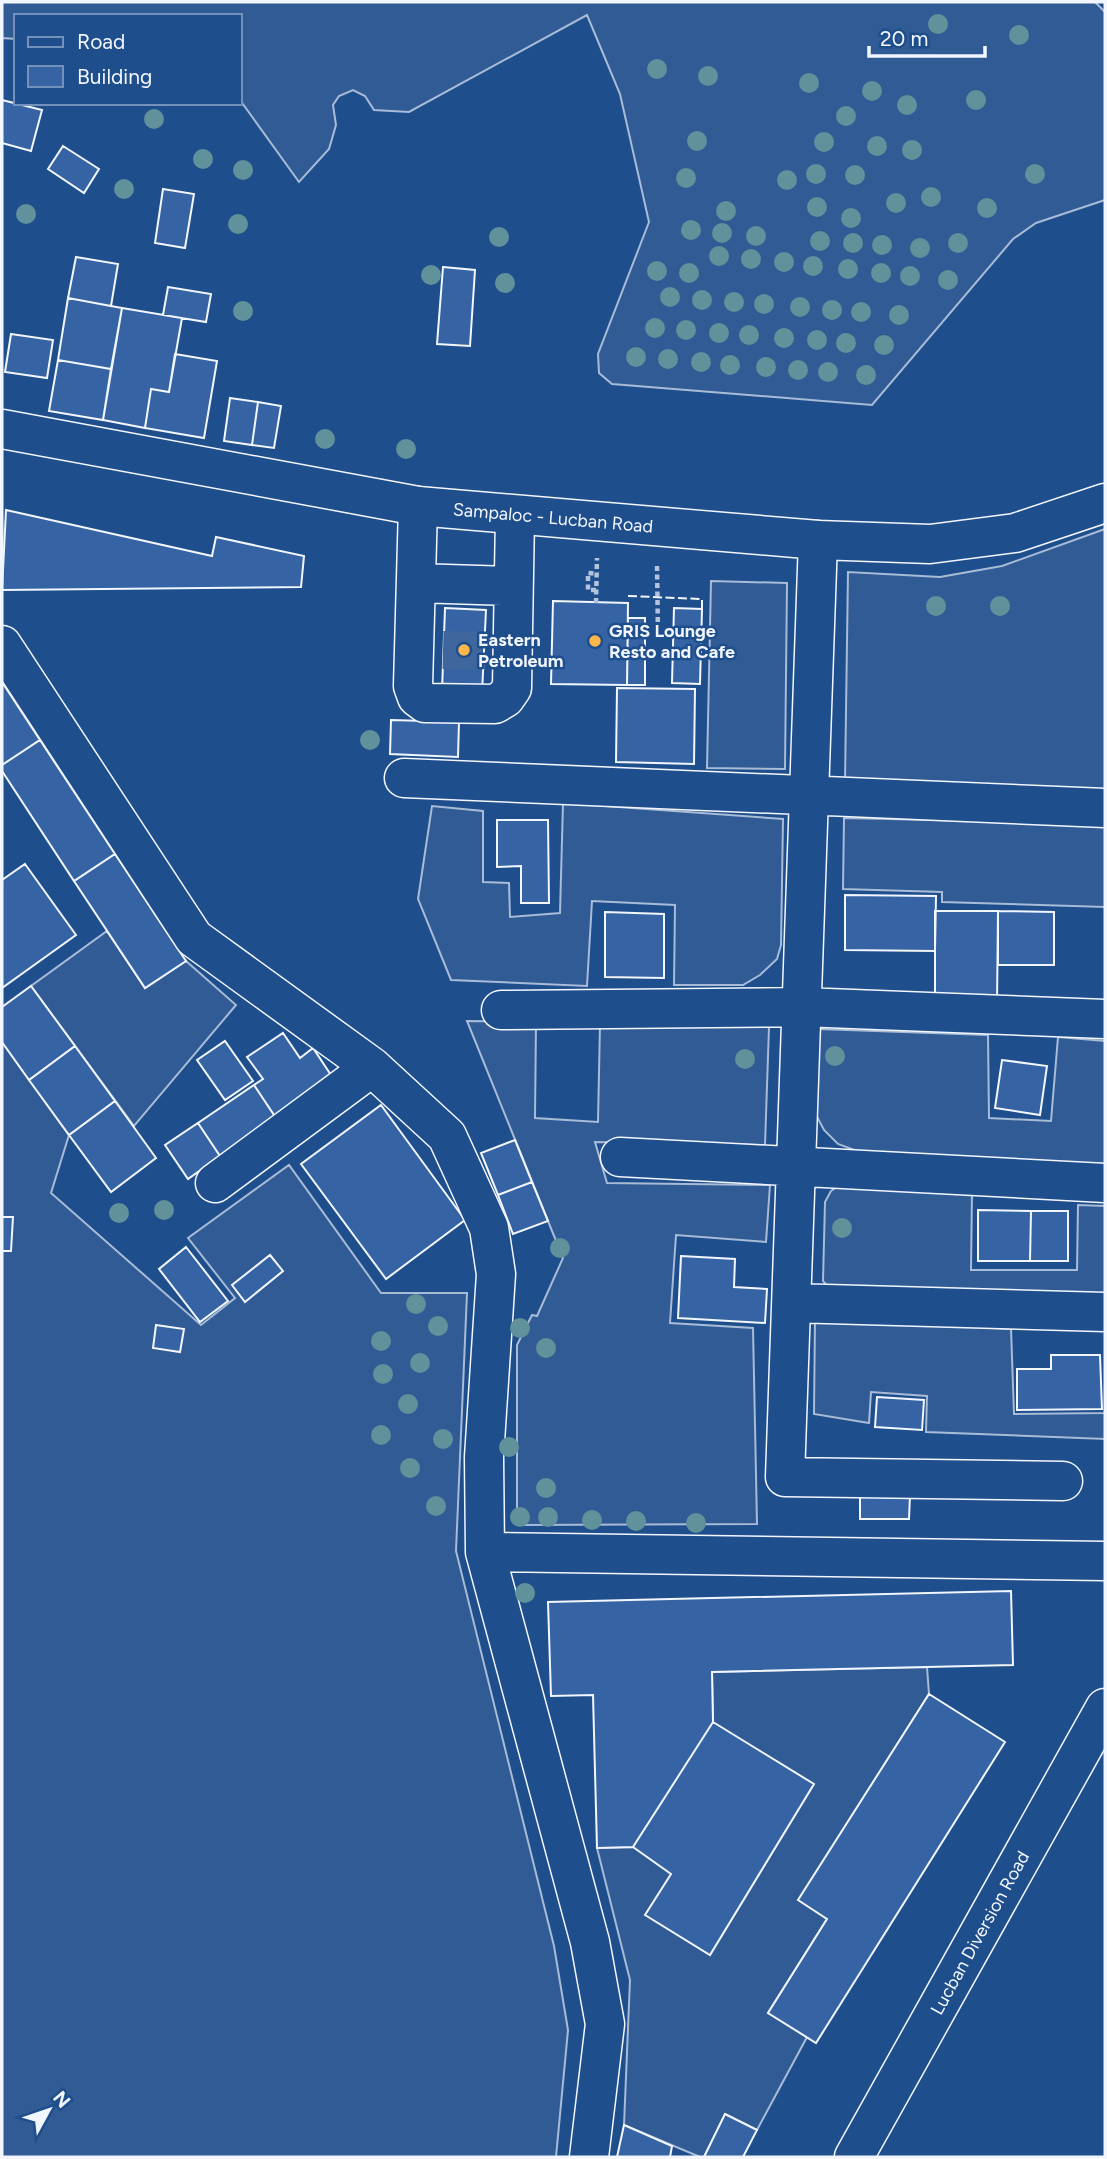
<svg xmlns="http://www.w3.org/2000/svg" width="1107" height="2159" viewBox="0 0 1107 2159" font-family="Figtree,sans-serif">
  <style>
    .built { fill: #305b95; stroke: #a8bbd7; stroke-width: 2 }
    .building { fill: #3563a3; stroke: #f2f6ff; stroke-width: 2 }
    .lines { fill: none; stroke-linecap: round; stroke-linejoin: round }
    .minor-tunnel { stroke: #3f679d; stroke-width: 38; stroke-dasharray: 38 19; stroke-linecap: butt }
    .minor-casing { stroke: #f2f6ff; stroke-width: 41 }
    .major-casing { stroke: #f2f6ff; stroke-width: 41 }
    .path { stroke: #b3c4dc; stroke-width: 4.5; stroke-dasharray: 5 3.5; stroke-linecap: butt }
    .minor { stroke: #1f4e8c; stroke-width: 38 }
    .major { stroke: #1f4e8c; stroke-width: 38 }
    .fence { stroke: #f2f6ff; stroke-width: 2; stroke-dasharray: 9 3.5; stroke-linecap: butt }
    .tree { fill: #61919a }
    .poi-dot { fill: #ffb74d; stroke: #1f4e8c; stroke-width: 2.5 }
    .labels { text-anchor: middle; stroke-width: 5; stroke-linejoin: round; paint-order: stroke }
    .street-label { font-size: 18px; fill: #f2f6ff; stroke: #1f4e8c }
    .poi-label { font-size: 18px; font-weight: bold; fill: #f2f6ff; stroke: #1f4e8c; text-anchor: start }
  </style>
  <rect width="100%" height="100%" fill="#1f4e8c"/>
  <path class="built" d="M2 2H1095L1105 12V200L1036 223 1013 239 872 405 612 384 599 373 598 354 649 222 620 94 587 15 409 112 374 110 365 96 353 90 339 96 333 105 336 125 329 149 299 182 240 100V16H16V39L2 38Z
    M1105 529V790L845 782 848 572 940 577 1002 566Z
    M711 581 787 583 785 769 707 768Z
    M563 803 783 819 781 945 777 959 760 975 743 985H674L675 905 592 901 587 986 451 980 418 899 432 806 483 811V882L509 883 510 917 560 913Z
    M844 818 1105 824V907L942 902V892L843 889Z
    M107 931 145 988 186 961 236 1005 134 1126 31 986Z
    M467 1021 536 1022 535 1118 598 1122 600 1024 769 1027 765 1145 595 1142 607 1183 770 1185 766 1242 676 1235 670 1323 753 1328 757 1524 517 1525V1345L532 1315 537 1316 563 1258Z
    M818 1029 988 1035 989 1118 1051 1121 1058 1037 1105 1041V1165L857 1151 838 1144 824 1130 814 1111Z
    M2 1042 69 1135 51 1193 201 1325 235 1298 188 1238 289 1165 381 1293H467L456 1551 554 1946 568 2030 556 2157H2Z
    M840 1185 972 1192 971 1270H1077L1078 1205 1105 1206V1303L830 1289 823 1281 825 1202 831 1191Z
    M815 1318 1011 1329 1014 1414 1105 1413V1337V1439L926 1432 927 1396 871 1392 869 1423 814 1414Z
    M927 1667 929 1694 799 1900 827 1919 768 2013 807 2037 757 2130 725 2114 704 2157H700L624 2125 630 1980 597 1848 633 1847 713 1722 712 1672Z"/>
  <path class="building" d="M2 100 42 110 31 151 2 143Z
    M63 146 99 169 84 193 48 169Z
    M163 189 194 194 185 248 155 243Z
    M76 257 118 264 111 306 68 298Z
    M443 267 475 270 470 346 437 344Z
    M168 287 211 294 206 322 163 315Z
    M68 298 122 308 111 369 58 360Z
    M122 308 182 318 169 392 151 389 145 428 103 420Z
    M11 334 53 340 47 378 5 372Z
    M175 354 217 361 204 438 145 428 151 389 169 392Z
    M58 360 111 369 103 420 49 411Z
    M230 398 258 402 252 445 224 441Z
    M258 402 281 406 274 448 252 445Z
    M6 510 212 556 216 537 304 556 301 587 2 590Z
    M553 601 628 603 627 685 551 684Z
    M445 608 486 610 482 693 442 691Z
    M674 608 702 609 700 684 672 683Z
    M628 618H645V685H627Z
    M2 682 40 740 2 765Z
    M617 688 695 689 694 764 616 762Z
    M391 720 459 722 458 757 390 754Z
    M40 740 115 854 74 881 2 771V765Z
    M497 820H548L549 903H521V866L497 867Z
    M115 854 186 961 145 988 74 881Z
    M25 864 76 935 2 988V880Z
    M845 895 936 896 935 951 845 950Z
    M935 911H998L997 1006 935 1005Z
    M998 911 1054 912V965H998Z
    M605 912 664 914V978L605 977Z
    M31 986 75 1046 29 1080 2 1042V1007Z
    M283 1033 300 1058 313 1048 333 1078 276 1118 254 1085 263 1079 247 1057Z
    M225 1041 253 1081 225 1100 197 1060Z
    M75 1046 115 1101 69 1135 29 1080Z
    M1002 1060 1047 1066 1040 1115 995 1108Z
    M254 1085 276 1118 220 1156 198 1123Z
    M115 1101 156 1158 111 1192 69 1135Z
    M381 1105 465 1220 386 1279 301 1164Z
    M198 1123 220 1156 188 1179 165 1145Z
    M515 1140 532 1182 498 1195 481 1153Z
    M532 1182 548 1221 513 1234 498 1195Z
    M978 1210 1031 1211 1030 1261H978Z
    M1031 1211H1068V1261H1030Z
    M2 1217H13L11 1251H2Z
    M186 1247 228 1301 200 1322 159 1269Z
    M270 1255 283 1271 245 1302 232 1285Z
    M681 1256 735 1259 734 1287 767 1289 765 1323 678 1318Z
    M156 1325 184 1329 180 1352 153 1348Z
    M1051 1355H1100L1102 1409 1017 1410V1369H1051Z
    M877 1397 924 1400 922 1430 875 1427Z
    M860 1494 910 1495 909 1519H860Z
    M1011 1591 1013 1665 712 1672 713 1722 633 1847 597 1848 593 1695 551 1696 548 1602Z
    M929 1694 1005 1742 816 2043 768 2013 827 1919 798 1900Z
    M713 1722 814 1784 710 1955 645 1915 671 1874 633 1847Z
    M725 2114 757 2130 743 2157H704Z
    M624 2125 672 2146 670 2157H617Z"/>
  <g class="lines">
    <path class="minor-tunnel" d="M443 650 484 651"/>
    <g class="minor-casing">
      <path id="minor" d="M418 506 413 686 417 697 425 703 495 704 505 698 512 688 515 516
        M818 540 785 1477 1063 1481
        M416 583 513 586
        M2 645 194 938 372 1067 447 1136 489 1228 496 1274 484 1457 485 1552 590 1942 605 2024 589 2157
        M404 778 1105 808
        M501 1010 802 1007 1105 1019
        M620 1157 1105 1183
        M215 1183 372 1067
        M792 1303 1105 1312
        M485 1552 1105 1561"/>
    </g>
    <g class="major-casing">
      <path id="major" d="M2 429 418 506 818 540 930 544 1015 533 1105 503
        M854 2157 1105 1708"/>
    </g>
    <path class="path" d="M657 566 658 635
      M596 590H588V573L597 574
      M596 603 597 558"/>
    <use href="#minor" class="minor"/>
    <use href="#major" class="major"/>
    <path class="fence" d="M628 596 702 599V609"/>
  </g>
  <g class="tree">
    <circle cx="938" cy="24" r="10"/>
    <circle cx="1019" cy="35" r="10"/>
    <circle cx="657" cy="69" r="10"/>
    <circle cx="708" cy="76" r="10"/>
    <circle cx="809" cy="83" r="10"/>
    <circle cx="872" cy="91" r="10"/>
    <circle cx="976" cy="100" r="10"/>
    <circle cx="907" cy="105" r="10"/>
    <circle cx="846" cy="116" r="10"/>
    <circle cx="154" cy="119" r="10"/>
    <circle cx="697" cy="141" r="10"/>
    <circle cx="824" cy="142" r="10"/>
    <circle cx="877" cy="146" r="10"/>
    <circle cx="912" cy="150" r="10"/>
    <circle cx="203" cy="159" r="10"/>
    <circle cx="243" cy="170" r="10"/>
    <circle cx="816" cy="174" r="10"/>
    <circle cx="1035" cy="174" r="10"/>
    <circle cx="855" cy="175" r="10"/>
    <circle cx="686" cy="178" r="10"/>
    <circle cx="787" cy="180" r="10"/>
    <circle cx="124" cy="189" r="10"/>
    <circle cx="931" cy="197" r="10"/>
    <circle cx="896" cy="203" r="10"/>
    <circle cx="817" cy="207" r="10"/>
    <circle cx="987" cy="208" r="10"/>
    <circle cx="726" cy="211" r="10"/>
    <circle cx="26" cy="214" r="10"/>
    <circle cx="851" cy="218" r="10"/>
    <circle cx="238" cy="224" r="10"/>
    <circle cx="691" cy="230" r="10"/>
    <circle cx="722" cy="233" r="10"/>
    <circle cx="756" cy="236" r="10"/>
    <circle cx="499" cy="237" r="10"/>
    <circle cx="820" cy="241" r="10"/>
    <circle cx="853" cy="243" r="10"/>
    <circle cx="958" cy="243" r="10"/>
    <circle cx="882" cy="245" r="10"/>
    <circle cx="920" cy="248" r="10"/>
    <circle cx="719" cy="256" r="10"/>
    <circle cx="751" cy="259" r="10"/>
    <circle cx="784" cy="262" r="10"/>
    <circle cx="813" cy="266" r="10"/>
    <circle cx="848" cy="269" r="10"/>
    <circle cx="657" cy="271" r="10"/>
    <circle cx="689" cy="273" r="10"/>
    <circle cx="881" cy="273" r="10"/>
    <circle cx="431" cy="275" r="10"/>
    <circle cx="910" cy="276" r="10"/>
    <circle cx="948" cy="280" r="10"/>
    <circle cx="505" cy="283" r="10"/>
    <circle cx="670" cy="297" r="10"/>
    <circle cx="702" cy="300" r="10"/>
    <circle cx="734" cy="302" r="10"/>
    <circle cx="764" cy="304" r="10"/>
    <circle cx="800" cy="307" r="10"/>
    <circle cx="832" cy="310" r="10"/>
    <circle cx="243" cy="311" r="10"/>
    <circle cx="861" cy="312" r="10"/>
    <circle cx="899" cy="315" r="10"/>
    <circle cx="655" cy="328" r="10"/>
    <circle cx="686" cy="330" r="10"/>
    <circle cx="719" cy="333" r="10"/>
    <circle cx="749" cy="335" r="10"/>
    <circle cx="784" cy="338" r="10"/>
    <circle cx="817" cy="340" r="10"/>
    <circle cx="846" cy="343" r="10"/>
    <circle cx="884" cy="345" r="10"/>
    <circle cx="636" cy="357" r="10"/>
    <circle cx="668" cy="359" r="10"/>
    <circle cx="701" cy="362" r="10"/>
    <circle cx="730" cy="365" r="10"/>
    <circle cx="766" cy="367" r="10"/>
    <circle cx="798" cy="370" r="10"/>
    <circle cx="828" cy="372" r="10"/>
    <circle cx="866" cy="375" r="10"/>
    <circle cx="325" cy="439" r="10"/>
    <circle cx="406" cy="449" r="10"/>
    <circle cx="936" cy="606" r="10"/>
    <circle cx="1000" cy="606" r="10"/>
    <circle cx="370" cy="740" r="10"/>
    <circle cx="835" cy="1056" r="10"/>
    <circle cx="745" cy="1059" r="10"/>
    <circle cx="164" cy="1210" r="10"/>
    <circle cx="119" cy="1213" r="10"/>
    <circle cx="842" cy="1228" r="10"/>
    <circle cx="560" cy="1248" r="10"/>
    <circle cx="416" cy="1304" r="10"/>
    <circle cx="438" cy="1326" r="10"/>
    <circle cx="520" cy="1328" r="10"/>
    <circle cx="381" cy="1341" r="10"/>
    <circle cx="546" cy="1348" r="10"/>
    <circle cx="420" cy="1363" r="10"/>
    <circle cx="383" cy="1374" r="10"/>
    <circle cx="408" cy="1404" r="10"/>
    <circle cx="381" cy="1435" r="10"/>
    <circle cx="443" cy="1439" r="10"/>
    <circle cx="509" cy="1447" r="10"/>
    <circle cx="410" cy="1468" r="10"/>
    <circle cx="546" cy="1488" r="10"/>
    <circle cx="436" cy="1506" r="10"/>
    <circle cx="520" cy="1517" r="10"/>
    <circle cx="548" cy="1517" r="10"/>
    <circle cx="592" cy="1520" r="10"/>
    <circle cx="636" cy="1521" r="10"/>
    <circle cx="696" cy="1523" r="10"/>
    <circle cx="525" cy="1593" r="10"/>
  </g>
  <g class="poi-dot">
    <circle cx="595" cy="641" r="7"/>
    <circle cx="464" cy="650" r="7"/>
  </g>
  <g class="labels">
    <g class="street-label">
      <text transform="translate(553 518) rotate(5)" y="6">Sampaloc - Lucban Road</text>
      <text transform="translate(980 1933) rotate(-61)" y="6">Lucban Diversion Road</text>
    </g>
    <g class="poi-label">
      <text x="609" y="637">GRIS Lounge<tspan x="609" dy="21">Resto and Cafe</tspan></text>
      <text x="478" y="646">Eastern<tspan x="478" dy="21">Petroleum</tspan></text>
    </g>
  </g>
  <rect width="1107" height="2159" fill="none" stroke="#f2f6ff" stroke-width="7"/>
  <rect x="14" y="14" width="228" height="91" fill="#1f4e8c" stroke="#7391ba" stroke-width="2"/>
  <rect x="28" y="37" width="35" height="10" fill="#1f4e8c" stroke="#7391ba" stroke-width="2"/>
  <text x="77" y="49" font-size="21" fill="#f2f6ff">Road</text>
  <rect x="28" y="66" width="35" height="21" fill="#3563a3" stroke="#7391ba" stroke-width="2"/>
  <text x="77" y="84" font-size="21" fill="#f2f6ff">Building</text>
  <g transform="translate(49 2110) rotate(50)" stroke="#1f4e8c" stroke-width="5" paint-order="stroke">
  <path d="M0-5L12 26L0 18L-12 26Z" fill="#f2f6ff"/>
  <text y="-10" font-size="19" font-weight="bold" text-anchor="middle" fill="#f2f6ff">N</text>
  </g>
  <path d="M869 46v10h116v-10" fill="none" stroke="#f2f6ff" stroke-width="3.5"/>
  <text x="880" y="46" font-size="21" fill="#f2f6ff" stroke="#1f4e8c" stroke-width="5" paint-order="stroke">20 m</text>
</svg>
